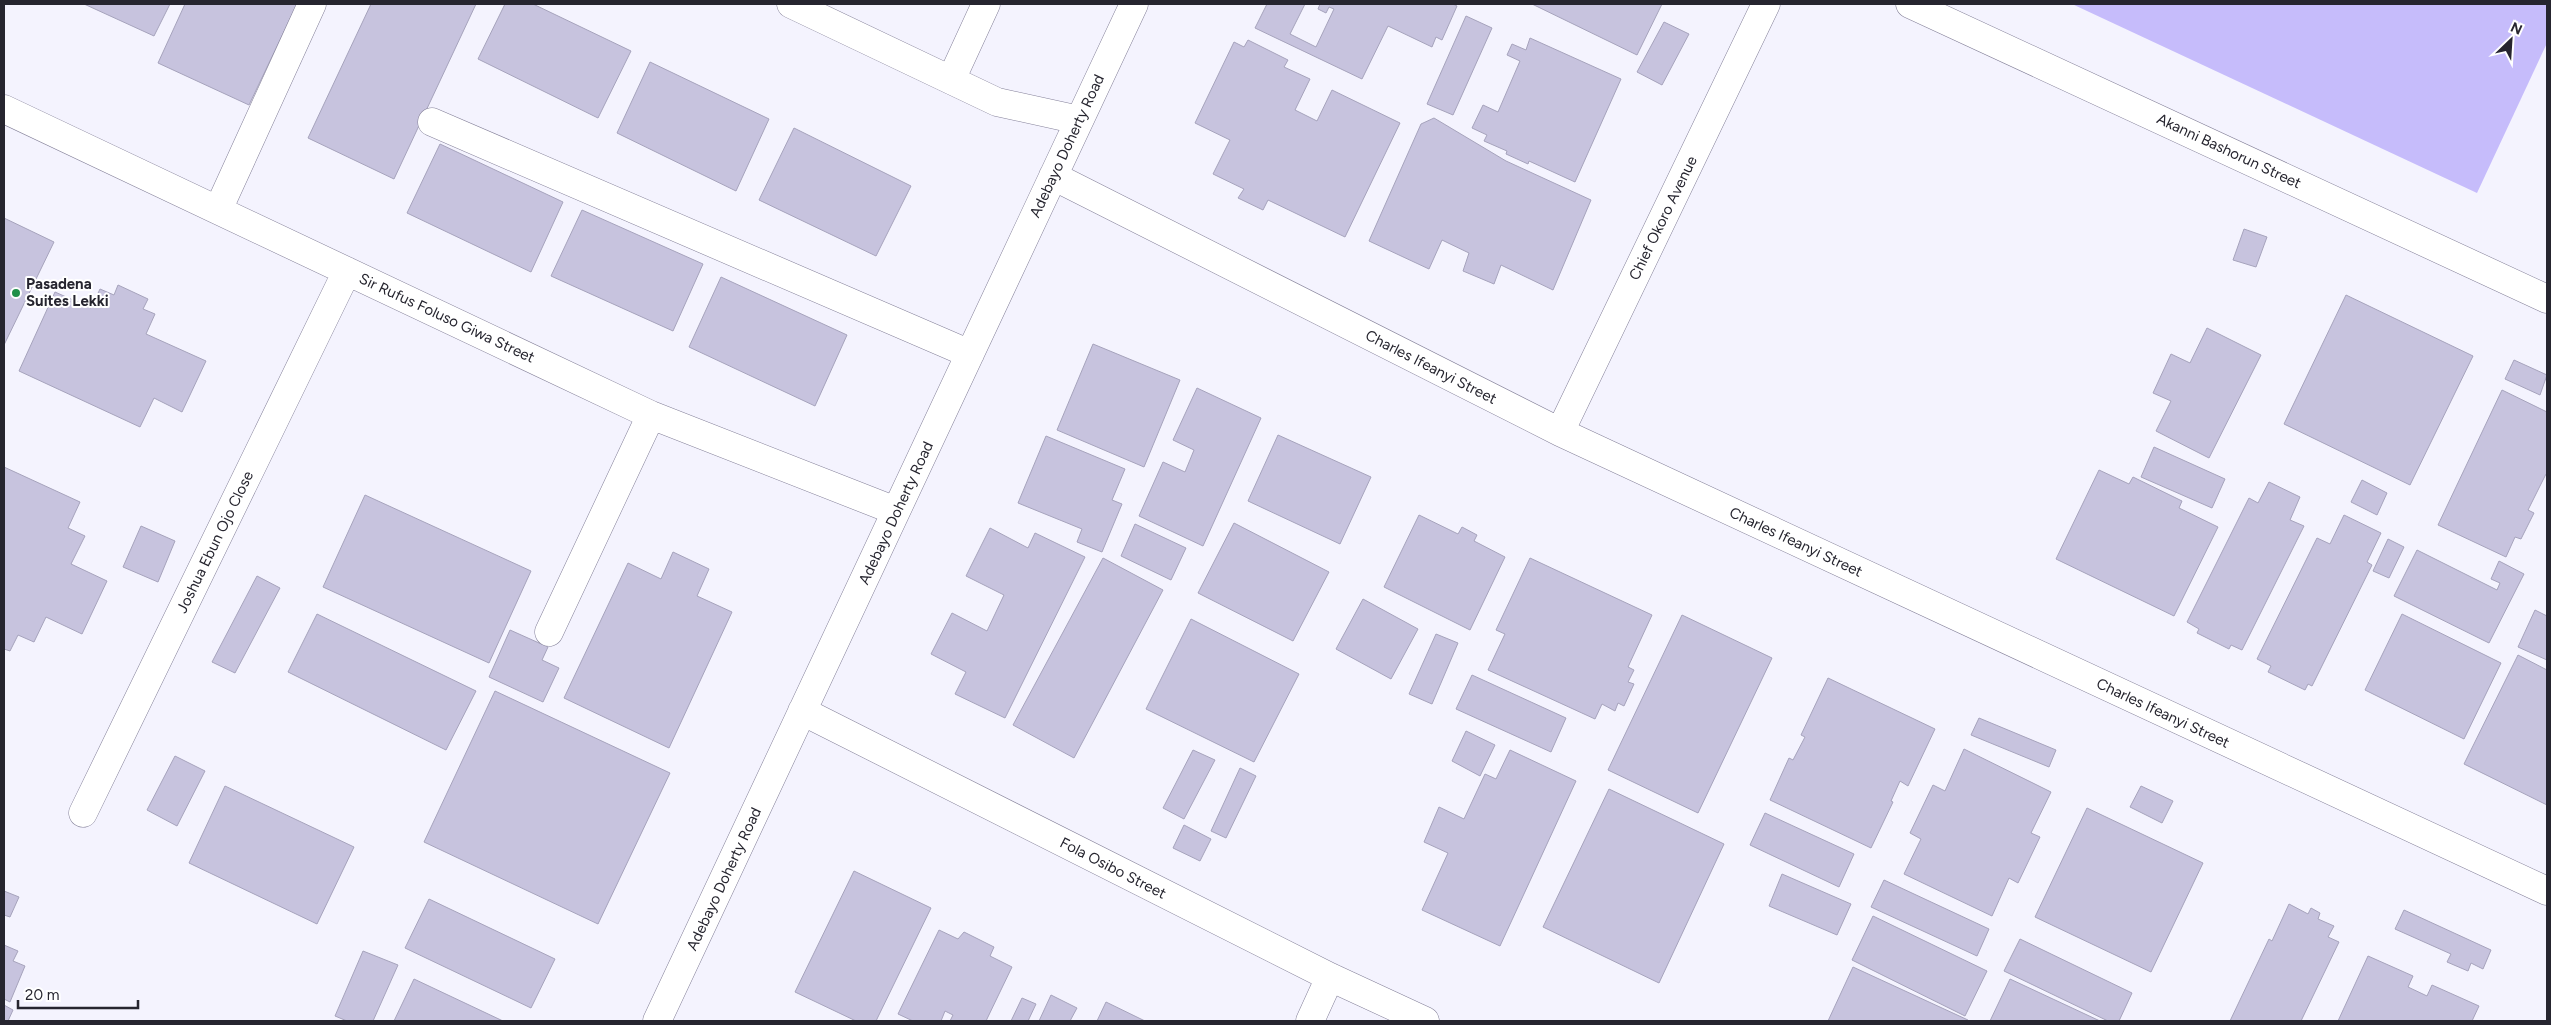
<svg xmlns="http://www.w3.org/2000/svg" width="2551" height="1025" viewBox="0 0 2551 1025" font-family="Figtree,sans-serif">
  <style>
    .green { fill: #c6bcfb }
    .building { fill: #c7c3de; stroke: #a6a3bc }
    .lines { fill: none; stroke-linecap: round; stroke-linejoin: round }
    .minor-casing { stroke: #848099; stroke-width: 29 }
    .minor { stroke: #fff; stroke-width: 28 }
    .poi-dot { fill: #209049; stroke: #fff; stroke-width: 2 }
    .labels { text-anchor: middle; stroke-width: 4; stroke-linejoin: round; paint-order: stroke }
    .street-label { font-size: 15px; fill: #26252f; stroke: #fff }
    .poi-label { font-size: 15px; font-weight: bold; fill: #26252f; stroke: #fff; text-anchor: start }
  </style>
  <rect width="100%" height="100%" fill="#f4f3fe"/>
  <path class="green" d="M2072 4H2547V43L2477 193Z"/>
  <path class="building" d="M84 4H170L154 36Z
    M185 4H297L249 105 158 63Z
    M371 4H476L394 179 308 138Z
    M505 4H533L631 51 598 118 478 59Z
    M1267 4H1305L1290 34 1316 47 1334 9 1329 7 1326 13 1318 9 1320 4H1453L1457 6 1442 40 1436 37 1432 47 1388 26 1362 79 1255 28Z
    M1532 4H1662L1637 55Z
    M1466 16 1492 28 1453 115 1427 104Z
    M1664 22 1689 34 1662 85 1637 72Z
    M1530 38 1621 79 1575 182 1529 161 1528 164 1506 154 1507 151 1484 141 1487 135 1472 128 1483 105 1498 112 1520 61 1507 55 1512 44 1526 50Z
    M1248 40 1288 60 1284 67 1310 79 1295 110 1317 121 1332 90 1400 123 1345 237 1268 200 1263 210 1238 198 1244 189 1213 174 1230 140 1195 123 1234 42 1244 47Z
    M650 62 769 119 736 191 617 133Z
    M1434 118 1506 161 1591 200 1553 290 1501 265 1494 284 1463 271 1469 253 1442 240 1429 269 1369 241 1421 124Z
    M794 128 911 186 876 256 759 200Z
    M440 144 563 202 531 272 407 213Z
    M582 210 703 264 673 331 551 276Z
    M4 218 54 242 4 345Z
    M2244 229 2267 237 2256 267 2233 260Z
    M721 277 847 335 815 406 689 347Z
    M118 285 148 299 143 309 155 314 146 334 206 361 182 412 154 398 140 427 19 371 55 292 91 308 100 289 114 295Z
    M2346 295 2473 356 2410 485 2284 424Z
    M2207 328 2261 355 2209 458 2156 431 2171 401 2153 393 2171 354 2190 363Z
    M1093 344 1180 380 1144 467 1057 430Z
    M2514 360 2547 375 2540 395 2505 379Z
    M1197 388 1261 418 1203 546 1139 516 1163 462 1185 472 1194 450 1173 440Z
    M2502 390 2547 412V474H2546L2528 510 2534 513 2521 539 2515 537 2506 557 2438 525Z
    M1278 435 1371 477 1340 544 1248 501Z
    M1046 436 1125 469 1112 500 1122 504 1102 552 1077 542 1082 529 1018 503Z
    M2154 447 2225 479 2212 508 2141 477Z
    M4 467 80 502 68 528 85 536 71 564 107 581 82 634 46 617 34 642 18 635 10 651 4 649Z
    M2099 470 2129 484 2133 477 2182 501 2179 508 2218 527 2174 616 2056 559Z
    M2362 480 2387 493 2377 515 2351 502Z
    M2269 482 2300 497 2290 520 2304 526 2242 650 2231 645 2229 649 2197 633 2199 629 2187 622 2249 498 2258 503Z
    M365 495 531 571 489 663 323 587Z
    M1419 515 1458 534 1462 527 1477 535 1474 541 1505 557 1470 630 1384 587Z
    M2344 515 2381 533 2367 562 2372 565 2312 686 2308 684 2305 690 2268 672 2271 666 2257 659 2317 538 2330 544Z
    M1234 523 1329 572 1293 641 1198 593Z
    M1135 524 1186 548 1171 580 1121 556Z
    M141 526 175 541 158 582 123 567Z
    M990 528 1028 548 1035 533 1085 557 1005 718 955 694 966 672 931 654 952 613 987 631 1004 595 966 576Z
    M2388 539 2404 547 2389 578 2373 571Z
    M2417 550 2497 590 2500 583 2491 579 2499 561 2524 574 2489 643 2394 596Z
    M673 552 709 569 697 596 732 612 669 748 564 698 628 563 661 579Z
    M1103 558 1163 590 1074 758 1013 725Z
    M1530 558 1652 615 1628 667 1634 670 1628 682 1634 684 1624 706 1618 703 1615 711 1602 704 1595 719 1488 670 1505 634 1496 630Z
    M257 576 280 588 235 673 212 662Z
    M1363 599 1418 629 1391 679 1336 649Z
    M2535 610 2547 616V660L2518 647Z
    M317 614 476 691 446 750 288 672Z
    M2402 614 2501 663 2464 739 2365 690Z
    M1682 615 1772 658 1698 813 1608 770Z
    M1191 619 1299 674 1254 762 1146 709Z
    M510 630 548 647 542 660 559 668 543 702 489 677Z
    M1436 634 1458 643 1432 704 1409 694Z
    M2518 655 2547 670V805L2464 764Z
    M1472 675 1566 718 1551 752 1456 709Z
    M1828 678 1935 729 1908 786 1900 781 1891 801 1893 802 1871 848 1770 800 1789 758 1793 760 1805 737 1801 735Z
    M495 691 670 773 598 924 424 842Z
    M1979 718 2056 750 2049 767 1971 735Z
    M1466 731 1495 745 1480 776 1452 761Z
    M1964 749 2051 792 2031 833 2040 837 2018 883 2009 878 1992 916 1904 874 1921 839 1910 833 1933 785 1945 791Z
    M1193 750 1215 760 1184 819 1163 808Z
    M1510 750 1576 781 1500 946 1422 910 1448 853 1424 842 1439 807 1464 819 1485 774 1496 779Z
    M175 756 205 771 177 826 147 810Z
    M1240 768 1256 776 1226 838 1211 831Z
    M225 786 354 847 317 924 189 863Z
    M2141 786 2173 801 2162 823 2130 807Z
    M1609 789 1724 844 1659 983 1543 927Z
    M2087 808 2203 863 2151 972 2035 917Z
    M1765 813 1854 854 1839 887 1750 845Z
    M1184 825 1211 839 1200 861 1173 848Z
    M854 871 931 908 876 1021H856L795 992Z
    M1782 874 1851 904 1837 935 1769 906Z
    M1884 880 1989 929 1977 956 1871 907Z
    M4 891 19 897 10 917 4 915Z
    M429 899 555 959 531 1008 405 948Z
    M2289 904 2308 914 2311 908 2320 913 2318 919 2334 926 2328 937 2339 942 2301 1021H2230L2269 939 2272 941Z
    M2404 910 2491 950 2483 969 2471 963 2468 971 2447 962 2451 954 2395 929Z
    M1873 916 1987 971 1965 1016 1852 960Z
    M939 930 958 939 964 932 994 947 990 956 1012 967 986 1021H950L953 1015 945 1011 941 1021H913L898 1014Z
    M2020 939 2132 993 2119 1021H2108L2004 971Z
    M4 945 18 951 13 961 25 966 10 1002 4 999Z
    M363 951 398 965 373 1021H347L335 1016Z
    M2368 956 2413 976 2408 987 2427 996 2432 985 2479 1006 2472 1021H2338Z
    M1853 967 1968 1020V1021H1828Z
    M414 979 503 1021H394Z
    M2010 979 2100 1021H1990Z
    M1051 995 1077 1008 1070 1021H1039Z
    M1022 998 1036 1004 1028 1021H1011Z
    M1106 1002 1145 1021H1097Z
    M4 1005 13 1010 8 1021H4Z"/>
  <g class="lines">
    <g class="minor-casing">
      <path id="minor" d="M791 4 997 102 1079 120
        M1910 4 2547 299
        M951 80 986 4
        M4 109 651 415 896 511
        M432 122 970 354
        M1053 176 1560 432 2547 891
        M218 210 312 4
        M1560 432 1766 4
        M549 632 651 415
        M802 711 1330 977 1425 1021
        M83 813 347 271
        M657 1021 1134 4
        M1310 1021 1330 977"/>
    </g>
    <use href="#minor" class="minor"/>
  </g>
  <circle class="poi-dot" cx="16" cy="293" r="5"/>
  <g class="labels">
    <g class="street-label">
      <text transform="translate(1067 146) rotate(-65)" y="5">Adebayo Doherty Road</text>
      <text transform="translate(2229 151) rotate(25)" y="5">Akanni Bashorun Street</text>
      <text transform="translate(1663 218) rotate(-64)" y="5">Chief Okoro Avenue</text>
      <text transform="translate(447 318) rotate(25)" y="5">Sir Rufus Foluso Giwa Street</text>
      <text transform="translate(1431 367) rotate(27)" y="5">Charles Ifeanyi Street</text>
      <text transform="translate(896 513) rotate(-65)" y="5">Adebayo Doherty Road</text>
      <text transform="translate(215 542) rotate(-64)" y="5">Joshua Ebun Ojo Close</text>
      <text transform="translate(1796 542) rotate(25)" y="5">Charles Ifeanyi Street</text>
      <text transform="translate(2163 713) rotate(25)" y="5">Charles Ifeanyi Street</text>
      <text transform="translate(1113 868) rotate(27)" y="5">Fola Osibo Street</text>
      <text transform="translate(724 879) rotate(-65)" y="5">Adebayo Doherty Road</text>
    </g>
    <g class="poi-label">
      <text x="26" y="289">Pasadena<tspan x="26" dy="17">Suites Lekki</tspan></text>
    </g>
  </g>
  <rect width="2551" height="1025" fill="none" stroke="#26252f" stroke-width="10"/>
  <g transform="translate(2511 40) rotate(25)" stroke="#ffffff" stroke-width="4" paint-order="stroke">
  <path d="M0-4L9 19L0 12L-9 19Z" fill="#26252f"/>
  <text y="-8" font-size="14" font-weight="bold" text-anchor="middle" fill="#26252f">N</text>
  </g>
  <path d="M18 1000v8h120v-8" fill="none" stroke="#26252f" stroke-width="2.5"/>
  <text x="25" y="1000" font-size="15" fill="#26252f" stroke="#ffffff" stroke-width="4" paint-order="stroke">20 m</text>
</svg>
